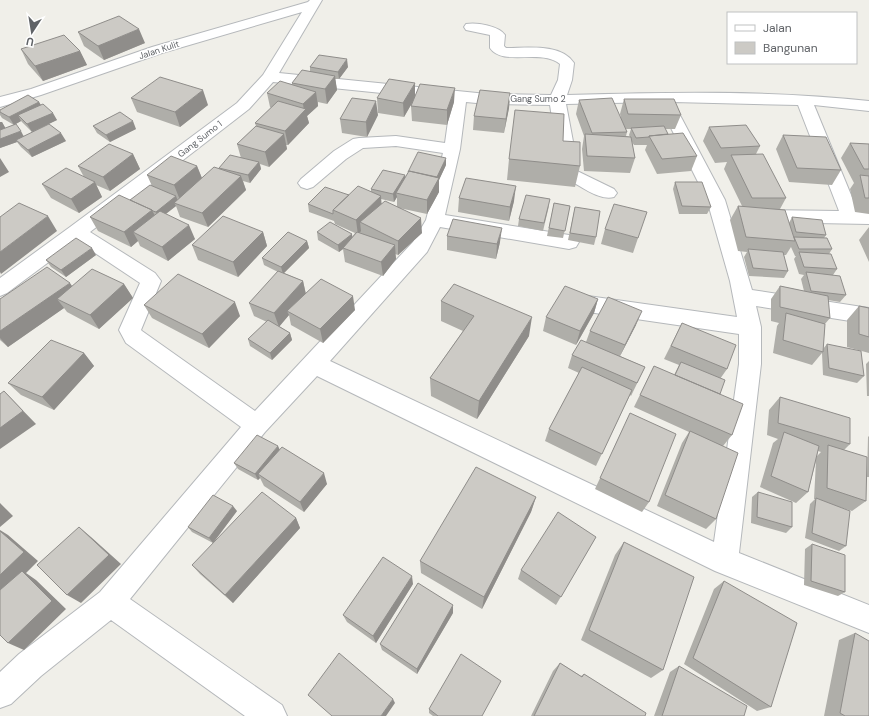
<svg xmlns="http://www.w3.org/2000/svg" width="869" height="716" viewBox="0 0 869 716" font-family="'DM Sans',sans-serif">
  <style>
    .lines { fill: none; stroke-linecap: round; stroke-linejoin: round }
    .street-casing { stroke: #b5b8bb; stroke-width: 2 }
    .street { fill: #fff; fill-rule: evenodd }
    .wall { fill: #afaea9; fill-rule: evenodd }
    .shaded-wall { fill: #8f8d8a }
    .building { fill: #cccac5; stroke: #8f8d8a }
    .labels { text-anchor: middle; stroke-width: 3; stroke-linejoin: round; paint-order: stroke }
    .far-street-label { font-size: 9px; fill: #606367; stroke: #fff }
  </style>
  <rect width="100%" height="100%" fill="#f0efe9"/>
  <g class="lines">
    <g class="street-casing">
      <path id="street" d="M310 0H322L279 73 487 94 551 95 558 80 560 64C541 48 503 67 490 48V35L466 30 464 27 466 24C477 22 499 26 505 35L504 46 506 48C527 48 561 43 574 63L572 80 567 95C666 92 770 90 869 101V111L814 105 858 212H869V224L757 222 750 220 748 216 750 212 757 210 839 211 798 105 673 102 725 200 752 290 869 308V324L756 306 761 327V364L739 553 869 605V633L715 571 317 376 265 432 130 599 282 705 287 716H245L111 620 41 676 11 704 0 708V672L19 654 100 592 241 427 126 343 119 330 140 283 77 241 7 293 0 296V278L70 227 237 103 263 75 302 12 162 53 41 95 0 107V97L31 89 152 47 308 2ZM273 82 451 100 445 143 396 136 359 138 353 139 334 151 301 179 298 183 301 187 307 189 313 187 346 159 363 148 396 146 443 153 426 220 413 242 255 411 142 331 141 330 161 281 155 273 90 232 249 109ZM466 102 487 104 550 105 559 163 562 167 568 168 574 167 577 163 566 104 658 102 707 200 730 281 737 317 588 296 581 298 578 304 581 310 588 312 739 334V364L714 542 330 361 427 252 440 227 569 249 576 247 579 242 576 237 569 235 445 215 460 149Z
        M575 170 614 189 617 193 614 197C600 201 582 187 569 180L566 176 569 172Z"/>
    </g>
    <use href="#street" class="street"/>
  </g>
  <path class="wall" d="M78 32 145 43 104 60 84 46Z
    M21 49 80 51 87 65 43 81 28 64Z
    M310 67H348L339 79H335L337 90 327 104 318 102V106L307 116 309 123 288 145H286L287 149 269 167 260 164 261 169 250 183 243 181 246 190 208 227 180 217 176 206 166 214 195 239 168 261 140 246 138 241 131 247 98 231 90 217 130 200 152 186 147 175 197 166 202 178 219 168 241 158 237 144 256 126 255 123 271 108 270 107 267 93 292 85V83L310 71Z
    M510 93 509 108 504 133 473 130 474 116Z
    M415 96 454 102 447 125 412 121 411 106 413 101 404 117 378 113 377 98Z
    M131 98 208 105 180 127 137 112Z
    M624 99 681 115 675 129H665L668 134 697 156 691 171 657 174 645 150 647 145H634L632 142 635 158 630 173 584 171 582 149 584 136 576 114 579 100 621 118 620 114ZM626 129H631L629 135 630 137 626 136 627 132Z
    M39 102 41 105 57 120 32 132 21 121 14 125 2 118 0 115V110Z
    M378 115 367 137 342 133 340 119Z
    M2 122 5 128 24 136 66 141 32 157 21 147 17 142 0 148Z
    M93 126 136 129 110 142 97 133Z
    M709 127 760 146 756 154 786 198 780 209 789 223 792 217 826 235 824 238 832 249 829 254 837 269 833 275 846 295 840 302 828 300 830 318 825 324 823 349 827 344 864 376 857 383 823 375 822 353 812 365 773 353 777 326 779 323 771 321V299L780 286 804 291 801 279 804 275 799 274 794 259 796 256H795L791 247 786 255H783L788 271 784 278 749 276 744 257 747 252 738 251 730 220 738 206H742L724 169 727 162 715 163 703 141Z
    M783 135 841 170 832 185 789 182 776 149Z
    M563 141 580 166 575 187 507 180 509 159Z
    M850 143 869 144V214L855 212 850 189 854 183 841 158Z
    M133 154 140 169 110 191 96 185 102 197 79 213 51 198 42 184 84 177 78 166Z
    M446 165 439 180V192L427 214 399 208 422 233 398 255 395 254 396 259 383 276 345 262 343 249 339 252 318 240 317 232 352 234V237L355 233 335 224 334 221 309 212 308 204 349 195 371 192V189L405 175V177ZM397 197V207L381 203V199L394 202Z
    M675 182 711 207 707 214H679L673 189Z
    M459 198 514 201 509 221 458 212Z
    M554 203 570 206 563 238 547 236Z
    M549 206 543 231 518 226 519 219Z
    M575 207 596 237 594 245 568 240Z
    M869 227V262L859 240Z
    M605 229 638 238 633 253 601 244Z
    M263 232 267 246 238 277 198 260 192 245Z
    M447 236 500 242 496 259 447 250Z
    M307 241 309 248 284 273 303 281 306 294 355 310 323 343 291 325 289 315 279 326 290 333 292 340 272 360 250 346 248 339 267 322 254 316 249 303 278 272 264 265 262 258Z
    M96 255 66 277 51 267 46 260Z
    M124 284 133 298 99 329 67 312 64 308 8 347 0 340V299L72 286Z
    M598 299 594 313 576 345 543 331 546 317Z
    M441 301 529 336 477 419 431 396 430 378 463 331 441 321Z
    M144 305 240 316 209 348 152 318Z
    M859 306 869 308V353L847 347V320Z
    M682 323 727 369 720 379V394L732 435 723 446 716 519 706 529 657 506 682 443 689 432 634 407 654 366 674 375 679 365 664 359Z
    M636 325 620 356 645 367 631 396 630 395 596 466 545 441 549 429 579 373 568 368 572 355 586 342 590 331Z
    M84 353 94 366 54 410 21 395 8 383Z
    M869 361V396H867L866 364Z
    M780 397 850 444 844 450 866 501 852 511 839 507 846 546 839 551 805 538 810 504 815 499H814L816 461 808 492 796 503 760 487 773 443 778 439 767 435 769 410ZM818 451 821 452 817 456Z
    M624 426 649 502 642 512 595 489Z
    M869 436V477H867L868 437Z
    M280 450 327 484 304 512 264 486 260 478 258 480 238 469 234 463Z
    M758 492 792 527 786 533 751 523 752 497Z
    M536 497 531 512 482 609 421 573 420 561Z
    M237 511 213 543 192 532 188 527Z
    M296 518 300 528 233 603 200 574 192 565Z
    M596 537 556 605 518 579 521 570Z
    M624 542 663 670 651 678 581 640 615 555Z
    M812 544 845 592 838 596 804 585 805 549Z
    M724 581 771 707 757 711 684 664 714 589Z
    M413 584 376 643 347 622 343 615Z
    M453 613 417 674 382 650 380 644Z
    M855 633 869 716H824L839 640Z
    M560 663 581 676 584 674 645 716H531L553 671Z
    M679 666 744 716H654L670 672Z
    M429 709 482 716H433L429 713Z"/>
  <path class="shaded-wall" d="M139 29 145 43 104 60 98 46Z
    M80 51 87 65 43 81 35 66Z
    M347 59 348 67 339 79 338 72Z
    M335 76 337 90 327 104 325 89Z
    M415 83V98L404 117 403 103Z
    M455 88 454 102 447 125V110Z
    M203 90 208 105 180 127 175 112Z
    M316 92 318 106 307 116 309 123 288 145 285 131 304 111 303 104Z
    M510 93 509 108 504 133 506 119Z
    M376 101 378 115 367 137 366 122Z
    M39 102 43 109 18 115 21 121 14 125 9 117Z
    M53 113 57 120 32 132 27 124Z
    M133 121 136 129 110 142 106 135Z
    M0 122H2L6 129 0 132Z
    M21 131 25 139 16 140 17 142 0 148V139Z
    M61 133 66 141 32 157 28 150Z
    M284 134 287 149 269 167 265 152Z
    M133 154 140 169 110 191 103 177Z
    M0 158 9 172 0 177Z
    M446 158V165L439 180V192L427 214V200L436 178Z
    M259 162 261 169 250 183 248 175Z
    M197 166 203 181 180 200 174 185Z
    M405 175 406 183 396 193 397 197 394 202 393 194Z
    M241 176 246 190 208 227 202 213Z
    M95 182 102 197 79 213 71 199Z
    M516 186 514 201 509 221 510 207Z
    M176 196 179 204 174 203 176 206 159 219 156 212Z
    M381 196 382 210 360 222 361 231 358 235 356 220Z
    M152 210 159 224 133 232 138 241 131 247 124 232Z
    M48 216 57 231 1 274 0 272V252Z
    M421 218 422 233 398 255V241Z
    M189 225 195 239 168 261 162 247Z
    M502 228 500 242 496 259 497 244Z
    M263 232 267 246 238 277 233 262Z
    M352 234 353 242 343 248V249L339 252 338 245Z
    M307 241 309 248 283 274 281 267Z
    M395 245 396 259 383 276 381 262Z
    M92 248 96 255 66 277 61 270Z
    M303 281 306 295 287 311 289 315 279 327 274 313Z
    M70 283 79 296 57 299 64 308 8 347 0 338V331Z
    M124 284 133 298 99 329 90 315Z
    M353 296 355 310 323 343 320 329Z
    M598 299 594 313 576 345 580 331Z
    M235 302 240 316 209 348 202 334Z
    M642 311 636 325 619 358 625 345Z
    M532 317 529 336 477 419 479 401Z
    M290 333 292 340 272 360 270 353Z
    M84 353 94 366 54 410 42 397Z
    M4 391 36 424 0 449V428Z
    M278 446 281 452 258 474 260 478 258 480 255 474Z
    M324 473 327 484 304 512 300 502Z
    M536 497 531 512 482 609 484 597Z
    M0 503 13 516 0 527Z
    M233 506 237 511 213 543 209 538Z
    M296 518 300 528 233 603 225 595Z
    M79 527 91 537 121 564 81 603 67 595Z
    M0 530 8 535 38 561 26 573 36 580 66 609 24 650 8 643 0 598Z
    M412 576 413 584 376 643 373 636Z
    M453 605V613L417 674V669Z
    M393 699 395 703 386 716H381Z"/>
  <path class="building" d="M119 16 139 29 98 46 78 32Z
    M64 35 80 51 35 66 21 49Z
    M319 55 347 59 338 72 310 67Z
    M302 70 335 76 325 89 292 83Z
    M160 77 203 90 175 112 131 98Z
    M389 79 415 83 403 103 377 98Z
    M280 81 316 92 303 104 267 93Z
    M420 84 455 88 447 110 411 106Z
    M480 90 510 93 506 119 474 116Z
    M28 95 39 102 9 117 0 112V110Z
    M352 98 376 101 366 122 340 119Z
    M612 98 627 132 592 133 579 100Z
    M624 99H674L681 115 628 114Z
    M278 101 306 109 285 131 255 123Z
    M43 104 53 113 27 124 18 115Z
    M515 110 564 114 563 141 580 142V166L509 159Z
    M120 112 133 121 106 135 93 126Z
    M16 124 21 131 0 139V130Z
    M49 124 61 133 28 150 16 140Z
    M746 125 760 146 721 148 709 127Z
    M256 126 284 134 265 152 237 144Z
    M664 126 668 134 649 136V137L636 138 631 128Z
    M683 133 697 156 662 159 649 136Z
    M585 134 631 137 635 158 587 156Z
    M783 135 826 137 841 170 797 168Z
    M850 143 869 144V169H864Z
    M109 144 133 154 103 177 78 166Z
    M418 152 446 158 437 177 409 171 408 172Z
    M763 154 786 198H752L731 155Z
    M230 155 259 162 248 175 219 168Z
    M171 156 197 166 174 185 147 175Z
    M214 167 241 176 202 213 174 203Z
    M66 168 95 182 71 199 42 184Z
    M383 170 405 175 393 194 371 189Z
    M409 171 439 178 427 200 396 193Z
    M860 175 869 176V198H865Z
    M466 178 516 186 510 207 459 198Z
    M675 182H702L711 207 682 206Z
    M150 185 176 196 156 212 153 211 152 210 130 200Z
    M358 186 381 196 356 220 333 210Z
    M325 187 349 195 333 210V214L308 204Z
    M119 195 152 210 124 232 90 217Z
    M526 195 550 199 544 223 519 219Z
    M385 201 421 218 398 241 360 222Z
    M19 203 48 216 0 252V217Z
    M554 203 570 206 565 231 549 228Z
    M614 204 647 212 638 238 605 229Z
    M738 206 785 210 795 241 746 237Z
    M575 207 600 211 596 237 570 233Z
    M160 211 189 225 162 247 133 232Z
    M223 216 263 232 233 262 192 245Z
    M792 217 822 220 826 235 796 232Z
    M453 219 502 228 497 244 447 236Z
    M330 222 352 234 338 245 317 232Z
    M288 232 307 241 281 267 262 258Z
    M357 232 395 245 381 262 343 248Z
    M794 237 827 238 832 249H799Z
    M76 238 92 248 61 270 46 260Z
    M748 249 783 252 788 271 753 268Z
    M799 252 831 254 837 269 804 267Z
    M47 267 70 283 0 331V299Z
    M92 269 124 284 90 315 57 299Z
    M278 271 303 281 274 313 249 303Z
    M806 272 840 276 846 295 811 291Z
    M178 274 235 302 202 334 144 305Z
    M321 279 353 296 320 329 287 311Z
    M454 284 532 317 479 401 430 378 474 316 441 301Z
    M565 286 598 299 580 331 546 317Z
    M780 286 828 296 830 318 780 307Z
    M608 297 642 311 625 345 590 331Z
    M859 306 869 308V337L859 334Z
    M786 313 825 324 823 352 783 340Z
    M268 320 290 333 270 353 248 339Z
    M682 323 736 345 727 369 671 346Z
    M51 340 84 353 42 397 8 383Z
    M581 340 645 367 637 383 572 355Z
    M827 344 861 351 864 376 829 368Z
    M681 362 725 380 720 394 675 375Z
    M654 366 743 404 732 435 640 395Z
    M582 367 632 390 602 454 549 429Z
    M4 391 23 411 0 428V394Z
    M780 397 850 418V444L778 423Z
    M630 413 676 434 649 502 600 478Z
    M690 431 738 453 716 519 665 495Z
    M784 432 819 446 808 492 771 476Z
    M257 435 278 446 255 474 234 463Z
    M828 445 867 457 866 501 827 488Z
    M282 447 324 473 300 502 258 474Z
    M476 467 536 497 484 597 420 561Z
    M262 492 296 518 225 595 192 565Z
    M758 492 792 502V527L757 517Z
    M213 495 233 506 209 538 188 527Z
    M816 498 850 511 846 546 812 533Z
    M558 512 596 537 561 597 521 570Z
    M79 527 109 555 67 595 37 565Z
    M0 531 24 552 0 575Z
    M624 542 694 577 663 670 589 630Z
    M812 544 845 555V592L811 581Z
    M383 557 412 576 373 636 343 615Z
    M22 571 52 601 8 643 0 635V590Z
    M724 581 797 623 771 707 693 658Z
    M418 583 453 605 417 669 380 644Z
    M855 633 869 641V716H845L840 713Z
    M339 653 393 699 381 716H332L308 695Z
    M461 654 501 681 482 716H438L429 709Z
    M560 663 582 677 584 674 646 713 645 716H534Z
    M679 666 747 706 744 716H662Z"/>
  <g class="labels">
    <g class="far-street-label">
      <text transform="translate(159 50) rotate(-18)" y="3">Jalan Kulit</text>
      <text x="538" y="102">Gang Sumo 2</text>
      <text transform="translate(200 139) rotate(-38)" y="3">Gang Sumo 1</text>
    </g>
  </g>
  <rect x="727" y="12" width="130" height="52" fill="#ffffff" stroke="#bfc1c2"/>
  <rect x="735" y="25" width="20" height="6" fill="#ffffff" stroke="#bfc1c2"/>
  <text x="763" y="32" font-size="12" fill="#606367">Jalan</text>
  <rect x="735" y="42" width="20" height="12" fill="#cccac5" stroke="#bfc1c2"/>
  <text x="763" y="52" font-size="12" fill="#606367">Bangunan</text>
  <g transform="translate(32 32) rotate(192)" stroke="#ffffff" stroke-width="3" paint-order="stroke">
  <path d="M0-3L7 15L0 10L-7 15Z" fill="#606367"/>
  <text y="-6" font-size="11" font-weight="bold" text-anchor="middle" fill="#606367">U</text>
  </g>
</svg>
